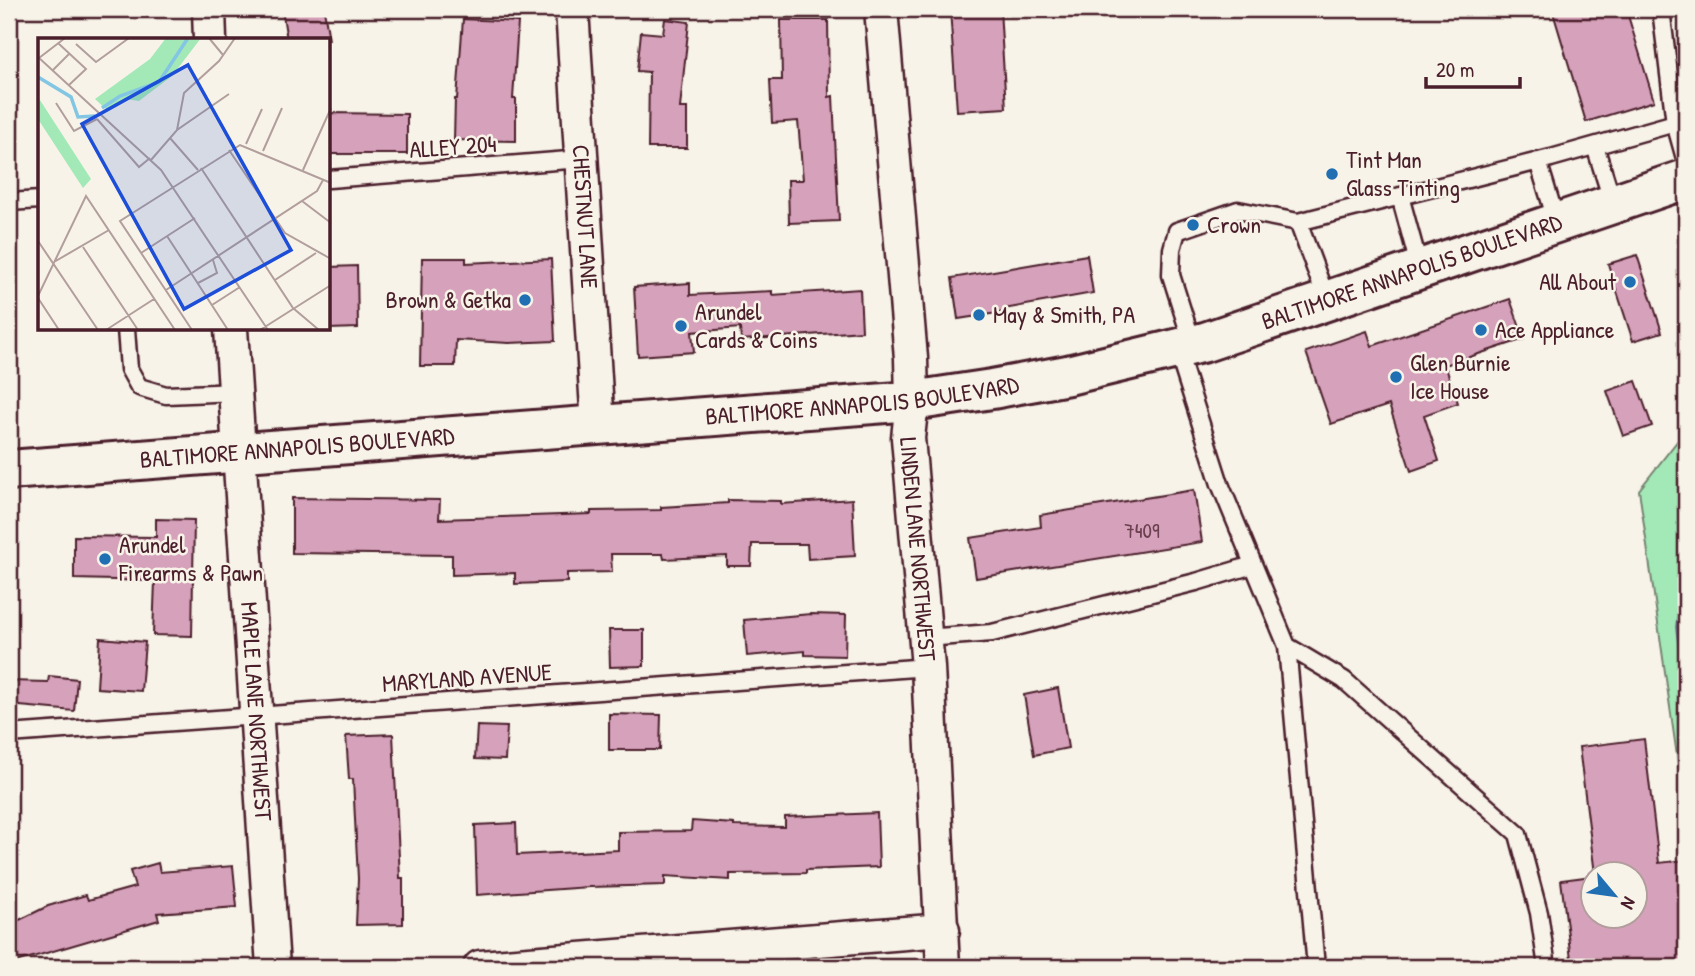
<svg xmlns="http://www.w3.org/2000/svg" width="1695" height="976" viewBox="0 0 1695 976" font-family="'Patrick Hand',sans-serif">
  <style>
    .green { fill: #a2e9b7; stroke: #768471; stroke-width: 2 }
    .lines { fill: none; stroke-linecap: round; stroke-linejoin: round }
    .stream { stroke: #6c839a; stroke-width: 10 }
    .building { fill: #d6a2bb; stroke: #4a1f2b; stroke-width: 2 }
    .service-casing { stroke: #4a1f2b; stroke-width: 21 }
    .minor-casing { stroke: #4a1f2b; stroke-width: 37 }
    .secondary-casing { stroke: #4a1f2b; stroke-width: 44 }
    .service { stroke: #f7f3e8; stroke-width: 16 }
    .minor { stroke: #f7f3e8; stroke-width: 32 }
    .secondary { stroke: #f7f3e8; stroke-width: 38 }
    .poi-dot { fill: #1f6fb2; stroke: #f7f3e8; stroke-width: 2.5 }
    .labels { text-anchor: middle; stroke-width: 5; stroke-linejoin: round; paint-order: stroke }
    .number-label { font-size: 21px; fill: #6d404f }
    .street-label { font-size: 24px; fill: #4a1f2b; stroke: #f7f3e8 }
    .poi-label { font-size: 24px; fill: #4a1f2b; stroke: #f7f3e8; text-anchor: start }
    .inset-river { fill: none; stroke: #83c6e4; stroke-width: 3.5 }
    .inset-road { fill: none; stroke: #b29e9c; stroke-width: 2 }
    .view { fill: #1d4ed8; fill-opacity: 0.15; stroke: #1d4ed8; stroke-width: 3.5 }
    .inset-edge { fill: none; stroke: #4a1f2b; stroke-width: 3.5 }
  </style>
  <rect width="100%" height="100%" fill="#f7f3e8"/>
  <filter id="ink" filterUnits="userSpaceOnUse"><feTurbulence type="fractalNoise" baseFrequency=".0143" numOctaves="2"/><feDisplacementMap in="SourceGraphic" scale="14" xChannelSelector="R" yChannelSelector="G"/><feConvolveMatrix kernelMatrix="1 2 1 2 8 2 1 2 1" color-interpolation-filters="sRGB"/></filter>
  <g filter="url(#ink)">
    <path class="green" d="M1686 430V819L1639 490Z"/>
    <g class="lines">
      <path class="stream" d="M1686 586 1680 627 1686 669"/>
    </g>
    <path class="building" d="M282 9H324L329 40H287Z
      M950 9H1000L1006 108 957 111Z
      M1552 9H1626L1654 101 1586 122Z
      M463 19 518 22 513 99H516V141L454 140 455 99H457Z
      M665 19 689 22 680 108H687V148H648L649 72 637 71 641 32 663 34Z
      M781 20H828L829 97 833 96 839 221 789 223 788 180H803L798 121 772 123 770 80H782Z
      M329 113 407 114V154H329Z
      M1087 255 1093 293 1004 309V312L958 319 952 278Z
      M1637 255 1662 332 1633 341 1608 264Z
      M422 258H466V263L551 259 555 341 509 343 456 340 455 366H420Z
      M357 266 358 328 329 329V267Z
      M690 283V295L772 291V295L860 289 862 331 741 340 740 328 692 332 694 352 638 356 634 287Z
      M1510 299 1524 339 1445 365 1458 403 1424 415 1439 461 1411 471 1389 405 1331 424 1306 352 1367 331 1372 346Z
      M1636 381 1652 426 1623 436 1607 391Z
      M1194 490 1202 542 976 578 970 538 1041 527 1040 515Z
      M292 498 440 500 439 519 591 514V511L661 510V507L728 503V500L781 501V504L852 499 855 556 808 559 807 544H752L751 566H727V556L664 559 663 554H611L612 572 567 573V582L515 584V573L452 575V555L292 553Z
      M156 519 194 520 192 636 153 635 155 581 74 579V536L156 537Z
      M811 614 846 615 845 656 805 655V651L747 656 744 620Z
      M609 630H644V666L610 667Z
      M100 638 145 642 141 691 97 688Z
      M49 676 77 679 74 711 9 705V681L48 682Z
      M1058 688 1068 748 1034 755 1024 695Z
      M609 714 661 715 660 750H609Z
      M477 726 507 727 505 760 475 759Z
      M393 734 400 878H403V924L356 925 358 879 353 779H349L346 736Z
      M1644 739 1659 863 1686 860V967H1644V960L1572 967 1561 880 1593 876V916H1635V874H1595L1579 747Z
      M877 813 879 867 806 870V873L730 874V880L665 876V885L589 887 477 895 475 825 516 823 517 855 618 850V832L691 831 692 821 734 824V826L785 827V817Z
      M158 863 160 872 233 866 237 907 157 913 159 920 9 964V925L48 906 86 895 88 900 135 887 130 871Z"/>
    <g class="lines">
      <g class="service-casing">
        <path id="service" d="M1661 9 1675 123 1686 162
          M1595 146 1613 203
          M1538 161 1557 223
          M329 179 581 159
          M1400 196 1420 269
          M9 202 40 200
          M1298 222 1327 300
          M126 329 129 369 139 387 166 395 237 392
          M1193 345 1171 275 1172 249 1177 231 1238 210 1298 222 1551 158 1675 123
          M1177 349 1220 484 1287 646 1316 967
          M925 638 992 633 1196 582 1253 565
          M1287 646 1344 680 1518 834 1539 913 1547 967
          M9 734 928 667"/>
      </g>
      <g class="minor-casing">
        <g id="minor">
          <path d="M209 9 210 40"/>
          <path id="s1" d="M572 9 598 426"/>
          <path id="s2" d="M881 9 911 358 912 401 908 438 928 667 943 967"/>
          <path id="s3" d="M231 329 273 967"/>
          <path d="M480 967 943 930"/>
        </g>
      </g>
      <g class="secondary-casing">
        <g id="secondary">
          <path id="s4" d="M9 470 912 401 992 389 1068 375 1205 342 1686 179"/>
        </g>
      </g>
      <use href="#service" class="service"/>
      <use href="#minor" class="minor"/>
      <use href="#secondary" class="secondary"/>
    </g>
  </g>
  <g class="poi-dot">
    <circle cx="1332" cy="174" r="7"/>
    <circle cx="1193" cy="225" r="7"/>
    <circle cx="1630" cy="282" r="7"/>
    <circle cx="525" cy="300" r="7"/>
    <circle cx="979" cy="315" r="7"/>
    <circle cx="681" cy="326" r="7"/>
    <circle cx="1481" cy="330" r="7"/>
    <circle cx="1396" cy="377" r="7"/>
    <circle cx="105" cy="559" r="7"/>
  </g>
  <g class="labels">
    <g class="number-label">
      <text x="1142" y="538">7409</text>
    </g>
    <g class="street-label">
      <text transform="translate(453 147) rotate(-4)" y="8">ALLEY 204</text>
      <text dy="8" stroke="none"><textPath href="#s1" startOffset="208">CHESTNUT LANE</textPath></text>
      <text dy="8" stroke="none"><textPath href="#s4" startOffset="1423">BALTIMORE ANNAPOLIS BOULEVARD</textPath></text>
      <text dy="8" stroke="none"><textPath href="#s4" startOffset="856">BALTIMORE ANNAPOLIS BOULEVARD</textPath></text>
      <text dy="8" stroke="none"><textPath href="#s4" startOffset="289">BALTIMORE ANNAPOLIS BOULEVARD</textPath></text>
      <text dy="8" stroke="none"><textPath href="#s2" startOffset="542">LINDEN LANE NORTHWEST</textPath></text>
      <text transform="translate(467 678) rotate(-4)" y="8">MARYLAND AVENUE</text>
      <text dy="8" stroke="none"><textPath href="#s3" startOffset="383">MAPLE LANE NORTHWEST</textPath></text>
    </g>
    <g class="poi-label">
      <text x="1346" y="168">Tint Man<tspan x="1346" dy="28">Glass Tinting</tspan></text>
      <text x="1207" y="233">Crown</text>
      <text x="1616" y="290" text-anchor="end">All About</text>
      <text x="511" y="308" text-anchor="end">Brown &amp; Getka</text>
      <text x="695" y="320">Arundel<tspan x="695" dy="28">Cards &amp; Coins</tspan></text>
      <text x="993" y="323">May &amp; Smith, PA</text>
      <text x="1495" y="338">Ace Appliance</text>
      <text x="1410" y="371">Glen Burnie<tspan x="1410" dy="28">Ice House</tspan></text>
      <text x="119" y="553">Arundel<tspan x="119" dy="28">Firearms &amp; Pawn</tspan></text>
    </g>
  </g>
  <g transform="translate(38 38)">
    <rect width="292" height="292" fill="#f7f3e8"/>
    <path d="M128 0H163L134 38 101 63 88 61 69 72 57 61 112 21ZM0 59 53 141 45 150 0 81Z" fill="#a2e9b7"/>
    <path class="inset-river" d="M0 39 33 59 40 79 57 78M64 70 82 58 121 44 150 0"/>
    <path class="inset-road" d="M171 0 185 17M20 5 48 31 31 47M38 6 58 24 91 0M0 19 123 132 230 292M1 20 27 0M15 32 31 16M18 65 36 93 59 81M59 81 101 129 112 120M139 92 146 55 181 23 197 0M132 100 160 132M208 106 224 71M191 112 247 195 293 221M225 113 244 70M113 122 139 92 191 56M163 130 255 270 281 292M265 132 293 70M264 163 293 185M129 198 190 292M0 203 60 292M45 209 100 292M103 215 157 180M16 224 71 192M237 242 278 215M160 245 179 235 175 222M128 252 279 153 285 142M0 258 48 158 137 292M0 260 21 292M174 267 202 249M68 292 116 261M154 292 82 183 202 107 293 145M222 292 293 247"/>
    <path class="view" d="M150 27 253 212 146 271 44 86Z"/>
    <rect width="292" height="292" class="inset-edge"/>
  </g>
  <rect width="1695" height="976" fill="none" stroke="#f7f3e8" stroke-width="35"/>
  <rect x="18" y="18" width="1660" height="941" fill="none" stroke="#4a1f2b" stroke-width="2.5" filter="url(#ink)"/>
  <g transform="translate(1614 895) rotate(119)"><circle r="33" fill="#f7f3e8" stroke="#b29e9c" stroke-width="2"/>
  <path d="M0-5L12 26L0 18L-12 26Z" fill="#1f6fb2"/>
  <text y="-10" font-size="19" font-weight="bold" text-anchor="middle" fill="#4a1f2b">N</text>
  </g>
  <path d="M1426 77v10h94v-10" fill="none" stroke="#4a1f2b" stroke-width="3.5"/>
  <text x="1436" y="77" font-size="21" fill="#4a1f2b" stroke="#f7f3e8" stroke-width="5" paint-order="stroke">20 m</text>
</svg>
